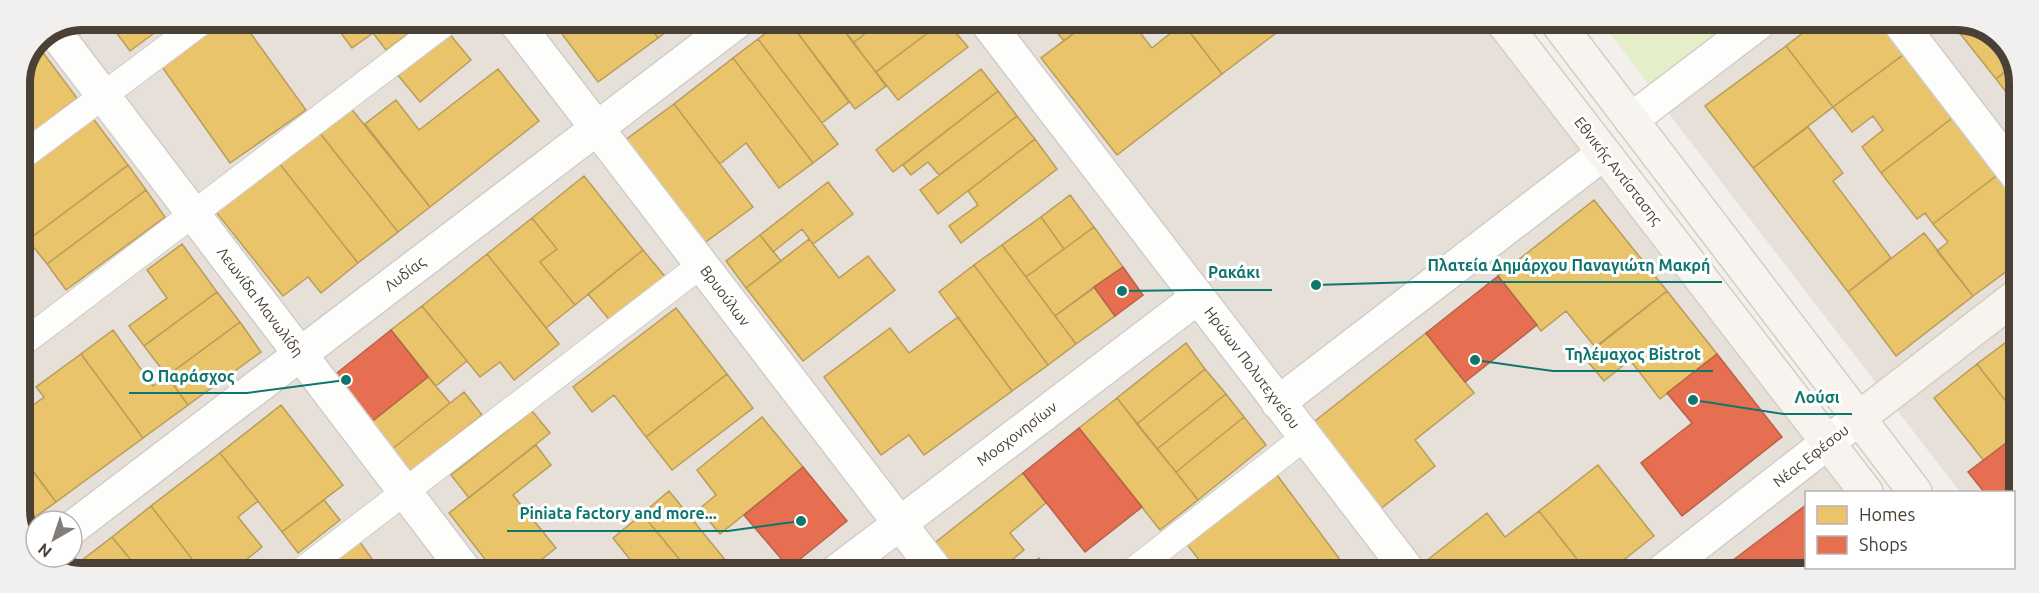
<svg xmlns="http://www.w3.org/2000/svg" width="2039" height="593" viewBox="0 0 2039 593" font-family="Ubuntu,sans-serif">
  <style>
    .residential { fill: #e7e0d8 }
    .green { fill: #e4eec9 }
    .homes { fill: #e9c46a; stroke: #b99c5a; stroke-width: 1.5 }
    .shops { fill: #e76f51; stroke: #b86149; stroke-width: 1.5 }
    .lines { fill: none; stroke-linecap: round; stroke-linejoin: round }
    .lane-casing { stroke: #d0cdc9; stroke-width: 28 }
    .street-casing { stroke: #d0cdc9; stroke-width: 36 }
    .secondary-casing { stroke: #d4cec3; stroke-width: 36 }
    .lane { stroke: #fdfdfc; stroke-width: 26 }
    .street { stroke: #fdfdfc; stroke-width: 33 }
    .secondary { stroke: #f7f4ef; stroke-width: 33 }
    .labels { text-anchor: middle; stroke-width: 6; stroke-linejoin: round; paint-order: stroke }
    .street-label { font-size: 15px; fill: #4a4036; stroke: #fff }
    .rim { fill: none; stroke: #4a4036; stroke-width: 8 }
    .leader { fill: none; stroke: #0f766e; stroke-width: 2 }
    .callout-dot { fill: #0f766e; stroke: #fff; stroke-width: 2 }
    .callout-label { font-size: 16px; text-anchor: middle; font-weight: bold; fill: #0f766e; stroke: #fff; stroke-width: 6; stroke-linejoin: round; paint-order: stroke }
  </style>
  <rect width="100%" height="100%" fill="#f2efec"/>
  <path class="residential" d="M83 20H721L61 521H36V540L32 543 20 514V83L38 38Z
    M757 20 1490 21 1815 441 1660 573 67 571 49 560 53 557H72V543Z
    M1782 21 1972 22 2004 41 2019 79 2017 526 2014 532V492H1960L1666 110Z
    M1828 462 1852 492H1806V568H1909L1914 573H1682Z"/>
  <path class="green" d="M1601 21H1732L1649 85Z"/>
  <path class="homes" d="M107 20H154L161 28 130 51Z
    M223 20H241L306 110 230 163 160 64Z
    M331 20H427L386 50 373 33 352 48Z
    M551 20H572L559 30Z
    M572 20H645L658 38 598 82 559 30Z
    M645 20H682L658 38Z
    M783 20H788L849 102 822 123 758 39Z
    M788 20H837L886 86 855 109Z
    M837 20H883L853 43Z
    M883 20H945L876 72 853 43Z
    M945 20 968 47 898 100 876 72Z
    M1048 21H1090L1064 41Z
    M1090 21H1131L1152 48 1183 23 1222 74 1117 155 1041 58Z
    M1181 21H1292L1222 74Z
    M1818 21H1883L1907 52 1833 107 1786 46Z
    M1951 22H1972L2004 41 2014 65 1996 79Z
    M447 31 471 60 420 102 397 74Z
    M758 39 838 144 813 163 733 58Z
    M38 46 77 98 20 143V83Z
    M1786 46 1833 107 1753 168 1705 106Z
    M1907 52 1956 115 1881 173 1862 147 1883 130 1873 116 1852 132 1833 107Z
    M733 58 813 163 779 188 746 143 720 164 674 104Z
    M2014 65 2019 79V109L1996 79Z
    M498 69 539 121 430 207 365 124 396 100 419 130Z
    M981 69 998 91 893 172 876 150Z
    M998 91 1017 116 939 175 928 162 911 175 903 165Z
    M674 104 753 207 703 244 624 141Z
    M350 107 430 207 398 232 319 132Z
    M1956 115 2000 173 1933 224 1925 213 1917 219 1881 173Z
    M1017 116 1035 139 938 214 920 190Z
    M92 117 128 165 28 240 20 228V171Z
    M1808 127 1843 173 1833 181 1891 258 1848 292 1753 168Z
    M319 132 398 232 358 263 279 163Z
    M1035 139 1057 169 961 243 949 226 978 205 968 191Z
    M279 163 358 263 321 293 308 277 283 296 216 212Z
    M128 165 146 190 47 264 28 240Z
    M2000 173 2019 198V262L1973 296 1937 251 1948 242 1933 224Z
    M584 176 643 250 575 305 540 262 557 249 532 218Z
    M828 182 853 214 813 244 802 229 773 252 760 235Z
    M146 190 165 217 66 290 47 264Z
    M1070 195 1094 227 1064 249 1041 217Z
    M1594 200 1667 291 1595 347 1566 311 1541 331 1498 276Z
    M1041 217 1064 249 1026 277 1002 245Z
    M532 218 557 249 540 262 575 305 546 328 487 254Z
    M1094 227 1123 267 1055 316 1026 277Z
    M1924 233 1973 296 1896 356 1848 292Z
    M760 235 781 261 746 288 726 261Z
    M809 239 839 278 868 256 895 290 803 361 746 288Z
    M182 244 217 292 144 346 129 326 167 298 147 270Z
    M1002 245 1076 344 1048 365 974 265Z
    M643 250 667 279 612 323 588 294Z
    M487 254 559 344 514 380 500 362 480 377 422 306Z
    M974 265 1048 365 1012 391 939 292Z
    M1094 287 1115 316 1076 344 1055 316Z
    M1667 291 1717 354 1660 399 1630 360 1604 381 1584 357Z
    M217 292 240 322 167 376 144 346Z
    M422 306 467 361 436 386 391 330Z
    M676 308 727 374 646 437 614 395 592 412 573 387Z
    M958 317 1012 391 924 455 909 435 881 455 824 377 890 328 909 353Z
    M240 322 261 352 188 405 167 376Z
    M113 330 153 386 167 376 188 405 143 438 81 354Z
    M1426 333 1474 393 1415 440 1435 466 1374 514 1306 428Z
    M2018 333V352L2009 340Z
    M2009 340 2018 352V417L1977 364Z
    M1186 343 1205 369 1137 424 1117 398Z
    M81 354 143 438 56 502 20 453V415L44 397 36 387Z
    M1977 364 2018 417V434L1984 461 1934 398Z
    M1205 369 1226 394 1157 449 1137 424Z
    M727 374 753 408 672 470 646 437Z
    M428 377 450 403 387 453 365 427Z
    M464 392 482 415 405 476 387 453Z
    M1226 394 1244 417 1176 472 1157 449Z
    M1117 398 1198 500 1160 530 1079 428Z
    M281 405 343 485 282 532 220 453Z
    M532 411 550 433 469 498 451 475Z
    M762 417 803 467 720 534 699 509 716 495 697 470Z
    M1244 417 1266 445 1198 500 1176 472Z
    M536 445 551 465 513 495 556 548 526 572H495L449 513Z
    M20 453 32 470 20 480Z
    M220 453 258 501 238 517 262 547 231 572H202L151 506Z
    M1598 465 1654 536 1607 573H1588L1539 511Z
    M32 470 56 502 24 525 20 514V480Z
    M1023 473 1046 503 1010 533 1024 550 997 572H954L932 545Z
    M1277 475 1350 573H1209L1186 543Z
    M669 491 735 572H690L642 514Z
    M324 500 340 520 298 553 282 532Z
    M151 506 202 572 140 571 112 537Z
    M1539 511 1588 573H1428L1421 565 1487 513 1505 537Z
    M642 514 690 572H640L613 538Z
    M112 537 140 571H68Z
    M360 542 381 572H319Z
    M1039 558 1051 572H1021Z
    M629 559 640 572H613Z"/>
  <path class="shops" d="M1123 267 1143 295 1115 316 1094 287Z
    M1498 276 1537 325 1465 382 1426 333Z
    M391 330 428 377 365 427 328 380Z
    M1717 354 1782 437 1682 516 1641 463 1692 423 1667 393Z
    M1079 428 1142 507 1085 552 1023 473Z
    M2018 434 2017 526 2014 531V492H1984L1968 472Z
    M803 467 847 521 789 568 744 515Z
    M1806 505V568H1888L1892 573H1716Z"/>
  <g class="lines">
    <g class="lane-casing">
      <path id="lane" d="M20 158 204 20
        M20 345 449 20
        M300 572 701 265
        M1130 573 1305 437"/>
    </g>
    <g class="street-casing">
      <path id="street" d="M514 20 937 572
        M985 20 1410 573
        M1899 22 2019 178
        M54 31 466 572
        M1631 120 1761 21
        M1278 403 1604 153
        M72 528 739 20
        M836 572 1198 297
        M1660 573 1859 418"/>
    </g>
    <g class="secondary-casing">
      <path id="secondary" d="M1502 21 1866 492
        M1556 21 1915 492
        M1859 418 2018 295
        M1924 568 1928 573"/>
    </g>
    <use href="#lane" class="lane"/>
    <use href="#street" class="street"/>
    <use href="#secondary" class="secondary"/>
  </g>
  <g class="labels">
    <g class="street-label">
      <text transform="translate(1618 171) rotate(52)" y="5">Εθνικής Αντίστασης</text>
      <text transform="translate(405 274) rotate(-37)" y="5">Λυδίας</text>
      <text transform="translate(725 296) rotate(53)" y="5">Βρυούλων</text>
      <text transform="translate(260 302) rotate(53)" y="5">Λεωνίδα Μανωλίδη</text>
      <text transform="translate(1252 368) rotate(53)" y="5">Ηρώων Πολυτεχνείου</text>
      <text transform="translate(1017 434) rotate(-37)" y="5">Μοσχονησίων</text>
      <text transform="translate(1811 456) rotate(-38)" y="5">Νέας Εφέσου</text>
    </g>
  </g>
  <path d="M0 0H2039V593H0ZM83 30H1956A53 53 0 0 1 2009 83V510A53 53 0 0 1 1956 563H83A53 53 0 0 1 30 510V83A53 53 0 0 1 83 30Z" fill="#f1f0ef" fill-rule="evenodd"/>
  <path class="rim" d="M83 30H1956A53 53 0 0 1 2009 83V510A53 53 0 0 1 1956 563H83A53 53 0 0 1 30 510V83A53 53 0 0 1 83 30Z"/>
  <path class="leader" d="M1316 285L1415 282H1722M1122 291L1196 290H1272M1475 360L1553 371H1713M346 380L247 393H129M1693 400L1783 414H1852M801 521L728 531H507"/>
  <g class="callout-dot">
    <circle cx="1316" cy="285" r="6"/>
    <circle cx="1122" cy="291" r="6"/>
    <circle cx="1475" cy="360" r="6"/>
    <circle cx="346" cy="380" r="6"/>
    <circle cx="1693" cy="400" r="6"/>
    <circle cx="801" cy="521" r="6"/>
  </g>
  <g class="callout-label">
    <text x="1569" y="271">Πλατεία Δημάρχου Παναγιώτη Μακρή</text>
    <text x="1234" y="278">Ρακάκι</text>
    <text x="1633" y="360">Τηλέμαχος Bistrot</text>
    <text x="188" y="382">Ο Παράσχος</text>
    <text x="1817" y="403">Λούσι</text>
    <text x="618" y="519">Piniata factory and more...</text>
  </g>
  <rect x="1805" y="491" width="210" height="78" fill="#ffffff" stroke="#b7b3af" stroke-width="1.5"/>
  <rect x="1817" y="506" width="30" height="18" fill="#e9c46a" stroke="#b7b3af" stroke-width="1.5"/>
  <text x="1859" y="521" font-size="18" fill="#4a4036">Homes</text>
  <rect x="1817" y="536" width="30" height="18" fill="#e76f51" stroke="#b7b3af" stroke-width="1.5"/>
  <text x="1859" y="551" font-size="18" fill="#4a4036">Shops</text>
  <g transform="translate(54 539) rotate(219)"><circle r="28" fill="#ffffff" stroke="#b7b3af" stroke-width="1.5"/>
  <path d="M0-4.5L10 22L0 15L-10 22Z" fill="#857d76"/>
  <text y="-9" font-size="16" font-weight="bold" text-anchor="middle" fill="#4a4036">N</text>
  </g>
</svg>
